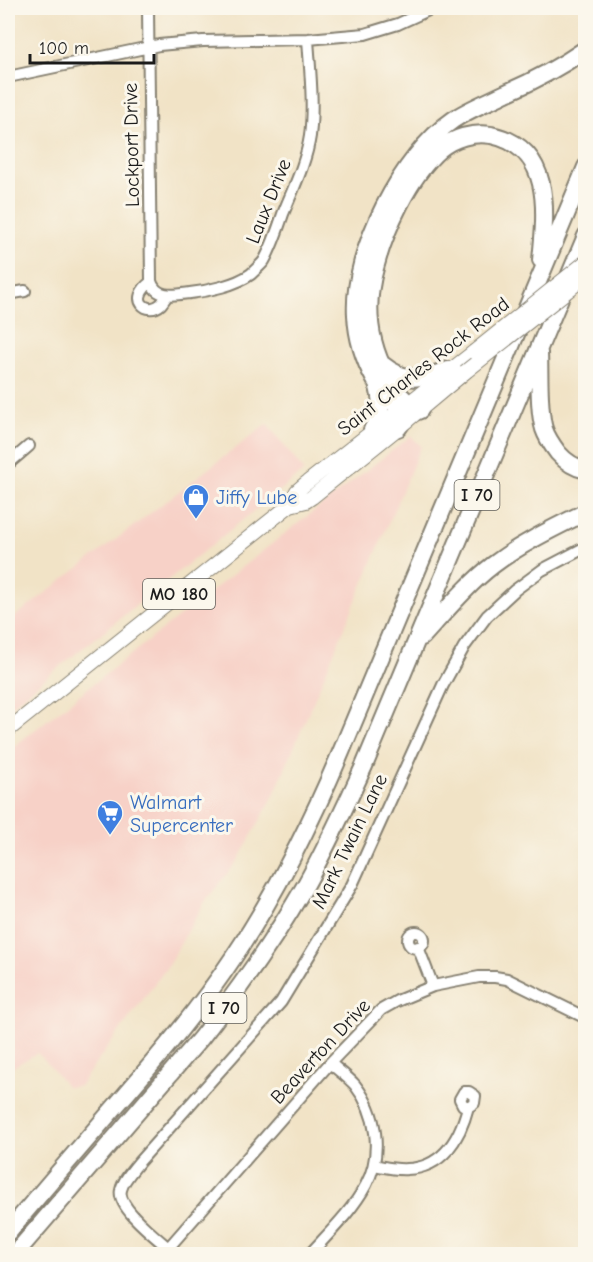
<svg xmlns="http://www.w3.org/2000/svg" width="593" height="1262" viewBox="0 0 593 1262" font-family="'Comic Neue',sans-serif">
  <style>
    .built { fill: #f7d1c7 }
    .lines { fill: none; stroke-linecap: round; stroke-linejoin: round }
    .minor-casing { stroke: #868071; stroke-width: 14 }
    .major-casing { stroke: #868071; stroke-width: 16 }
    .highway-casing { stroke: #868071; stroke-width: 20 }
    .minor { stroke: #fff; stroke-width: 10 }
    .major { stroke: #fff; stroke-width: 14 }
    .highway { stroke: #fff; stroke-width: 16 }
    .major-bridge-casing { stroke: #868071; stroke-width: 16; stroke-linecap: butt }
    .major-bridge { stroke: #fff; stroke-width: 14 }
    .labels { text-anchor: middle; stroke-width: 6; stroke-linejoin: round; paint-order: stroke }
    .shield { fill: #fbf7ec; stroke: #5f5e5a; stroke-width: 1.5 }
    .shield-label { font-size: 18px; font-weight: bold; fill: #1c1c1c }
    .street-label { font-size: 20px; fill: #1c1c1c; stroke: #fbf7ec }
    .shop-label { font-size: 20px; fill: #366cbe; stroke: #fbf7ec; text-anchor: start }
  </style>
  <rect width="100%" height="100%" fill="#fbf7ec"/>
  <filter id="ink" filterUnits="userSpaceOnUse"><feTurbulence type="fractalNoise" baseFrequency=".0167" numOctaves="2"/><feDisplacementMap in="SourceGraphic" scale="12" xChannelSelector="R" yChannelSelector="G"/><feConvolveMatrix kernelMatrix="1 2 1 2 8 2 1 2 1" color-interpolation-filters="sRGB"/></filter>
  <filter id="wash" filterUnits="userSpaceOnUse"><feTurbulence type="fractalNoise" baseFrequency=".008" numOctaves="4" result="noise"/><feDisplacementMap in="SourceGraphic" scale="24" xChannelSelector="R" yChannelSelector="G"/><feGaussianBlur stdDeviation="1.35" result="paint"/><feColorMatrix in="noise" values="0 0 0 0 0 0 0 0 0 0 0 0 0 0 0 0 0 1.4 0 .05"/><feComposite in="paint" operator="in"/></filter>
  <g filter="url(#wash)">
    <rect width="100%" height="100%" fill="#f1e3c6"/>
    <path class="built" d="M267 424 304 471 8 708V622Z
      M411 436 421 446 273 797 238 860 204 903 167 967 79 1086 67 1087 43 1058 37 1053 8 1070V751L283 535Z"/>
  </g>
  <g filter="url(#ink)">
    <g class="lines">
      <g class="minor-casing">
        <path id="minor" d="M148 8 151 281C156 299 175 295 190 293 208 291 236 285 251 274 255 270 261 265 264 261 272 247 278 229 283 214 293 189 306 163 310 136 314 104 310 71 308 39
          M8 77 159 45 203 41 308 39 365 34 398 24 433 8
          M151 282C127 300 148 316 161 304 162 303 166 297 167 296
          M8 294 25 291
          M8 464 29 446
          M408 940a8 8 0 1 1 16 0a8 8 0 1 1-16 0Z
          M418 947 433 986
          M374 1165C385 1167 396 1170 407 1169 443 1168 460 1138 468 1107L474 1103 475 1096 469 1092H464L460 1099 463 1105 468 1107
          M163 1254 330 1063 381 1010 397 1001 433 986 479 977H495L507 979 586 1018
          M175 1254C163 1242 116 1209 121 1190 123 1180 133 1170 139 1162L281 1002 352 885 443 685 464 647 487 616 515 590 542 570 586 547
          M310 1254C329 1233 352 1211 366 1185 383 1153 377 1113 355 1085 348 1077 338 1070 330 1063"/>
      </g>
      <g class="major-casing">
        <path id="major" d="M290 505 306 501 312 497 398 428 465 372
          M8 730 290 505 297 491 304 485 474 352"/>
      </g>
      <g class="highway-casing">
        <path id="highway" d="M539 353C540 375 538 409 544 429 547 438 552 445 558 453 565 461 575 468 586 470
          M383 365C406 384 423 378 449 370
          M420 410C416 412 411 413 407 412 397 410 380 388 375 380 364 360 357 337 356 315 352 252 402 155 453 120 469 109 488 102 506 93 534 81 560 67 586 49
          M398 428C403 421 410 412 407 403 406 400 401 396 398 393 394 387 390 380 386 374 368 340 365 304 375 268 385 230 409 176 440 149 453 138 473 132 491 135 553 148 546 211 541 260
          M372 430C382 412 383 404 377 383
          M422 637C444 613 468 584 493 565 522 543 554 528 586 512
          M8 1232C45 1188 83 1144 120 1101 160 1055 199 1009 233 958 278 891 313 819 344 745L586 167
          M15 1254 200 1039C238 991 274 940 305 886 327 847 345 807 364 766L586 236"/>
      </g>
      <use href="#minor" class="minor"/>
      <use href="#major" class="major"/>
      <use href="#highway" class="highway"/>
      <g class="major-bridge-casing">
        <path id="major-bridge" d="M474 352 586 262
          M465 372 586 276"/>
      </g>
      <use href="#major-bridge" class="major-bridge"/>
    </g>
  </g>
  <defs>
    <g id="shop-pin" transform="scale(1.35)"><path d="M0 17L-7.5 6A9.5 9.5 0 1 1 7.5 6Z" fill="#3f7fe0" stroke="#fbf7ec"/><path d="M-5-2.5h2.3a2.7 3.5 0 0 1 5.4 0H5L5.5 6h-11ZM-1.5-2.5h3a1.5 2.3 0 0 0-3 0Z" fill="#fff"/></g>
    <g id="supermarket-pin" transform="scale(1.35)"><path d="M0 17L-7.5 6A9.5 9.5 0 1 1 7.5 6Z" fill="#3f7fe0" stroke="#fbf7ec"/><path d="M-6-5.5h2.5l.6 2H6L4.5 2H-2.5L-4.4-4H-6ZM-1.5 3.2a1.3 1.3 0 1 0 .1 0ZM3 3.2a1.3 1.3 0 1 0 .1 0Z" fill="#fff"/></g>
  </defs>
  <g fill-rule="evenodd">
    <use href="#shop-pin" x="196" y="497"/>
    <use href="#supermarket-pin" x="110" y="813"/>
  </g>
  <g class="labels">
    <g class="shield">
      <rect x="454.5" y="480" width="45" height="30" rx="4.5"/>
      <rect x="143" y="579" width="72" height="30" rx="4.5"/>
      <rect x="201.5" y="993" width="45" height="30" rx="4.5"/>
    </g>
    <g class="shield-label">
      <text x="477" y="501">I 70</text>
      <text x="179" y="600">MO 180</text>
      <text x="224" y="1014">I 70</text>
    </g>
    <g class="street-label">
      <text transform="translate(131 145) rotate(-91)" y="7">Lockport Drive</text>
      <text transform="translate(268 201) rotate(-68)" y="7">Laux Drive</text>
      <text transform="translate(423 366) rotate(-38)" y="7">Saint Charles Rock Road</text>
      <text transform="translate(349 841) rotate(-64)" y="7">Mark Twain Lane</text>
      <text transform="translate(320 1051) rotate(-47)" y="7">Beaverton Drive</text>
    </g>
    <g class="shop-label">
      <text x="216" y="504">Jiffy Lube</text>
      <text x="130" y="809">Walmart<tspan x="130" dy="23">Supercenter</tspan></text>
    </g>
  </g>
  <rect width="593" height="1262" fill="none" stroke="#fbf7ec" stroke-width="30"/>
  <path d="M30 54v9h124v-9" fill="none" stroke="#1c1c1c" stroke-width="3"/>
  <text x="39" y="54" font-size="18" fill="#1c1c1c" stroke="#fbf7ec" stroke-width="4.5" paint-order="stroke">100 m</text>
</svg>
